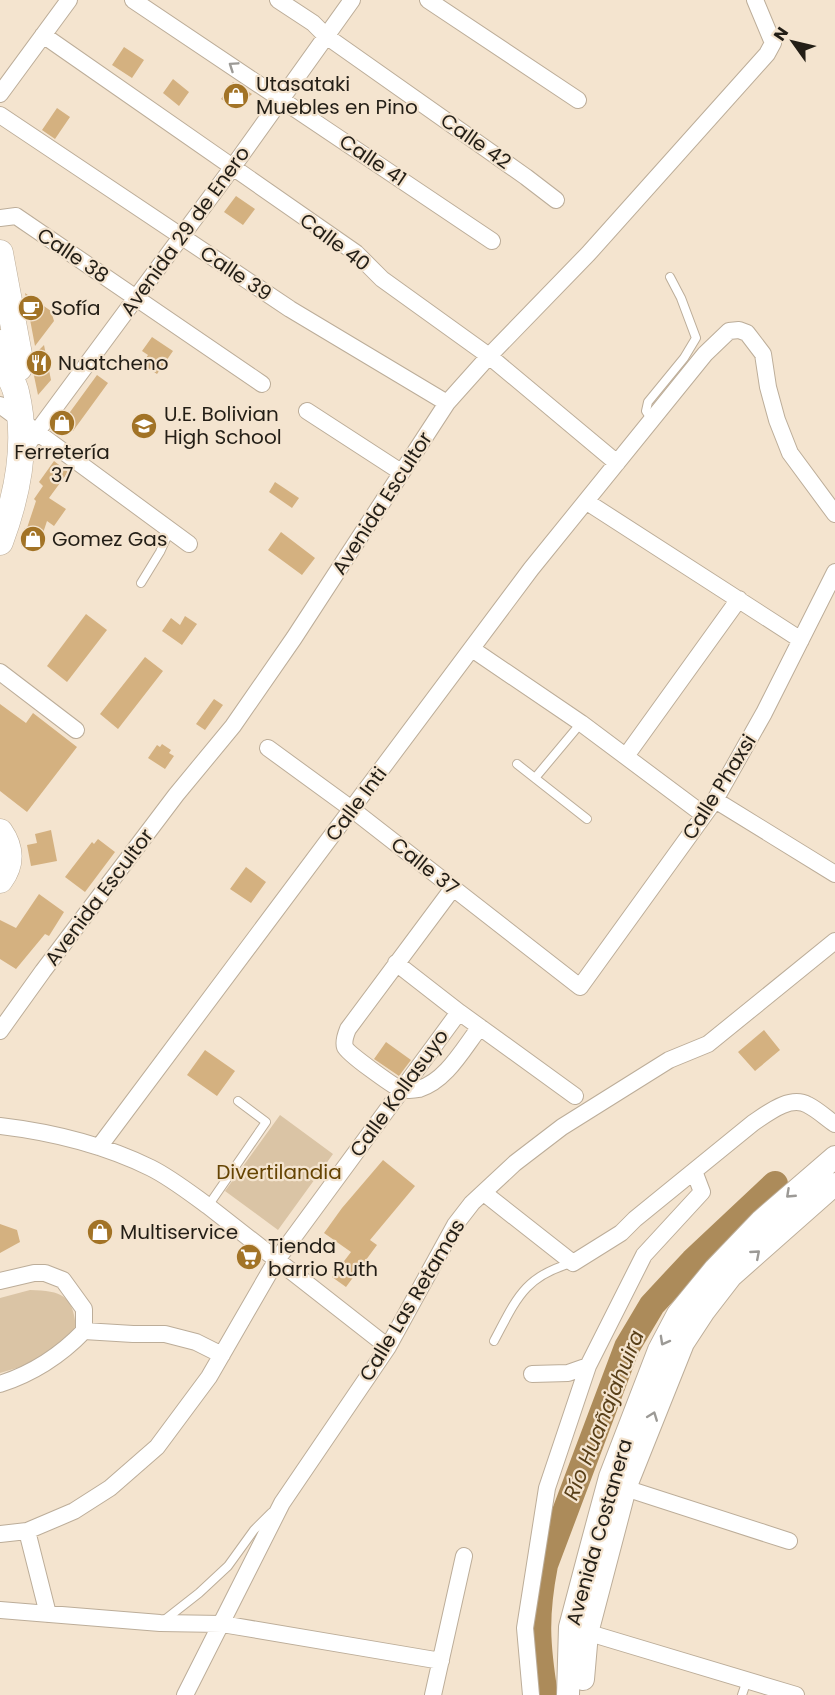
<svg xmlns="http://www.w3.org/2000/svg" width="835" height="1695" viewBox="0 0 835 1695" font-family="Poppins,sans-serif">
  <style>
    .green { fill: #dac4a5 }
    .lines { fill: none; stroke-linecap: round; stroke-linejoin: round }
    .river { stroke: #ac8b5a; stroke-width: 26 }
    .building { fill: #d4b180 }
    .lane-casing { stroke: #bcad99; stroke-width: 10 }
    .street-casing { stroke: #bcad99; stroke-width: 18 }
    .secondary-casing { stroke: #bcad99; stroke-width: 24 }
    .primary-casing { stroke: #bcad99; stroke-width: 27 }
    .lane { stroke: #fff; stroke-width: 8 }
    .street { stroke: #fff; stroke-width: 16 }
    .secondary { stroke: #fff; stroke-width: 22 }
    .primary { stroke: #fff; stroke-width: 26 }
    .oneway { stroke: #9c9a96 }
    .labels { text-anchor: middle; stroke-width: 4.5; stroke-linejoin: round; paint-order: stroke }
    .poi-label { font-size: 20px; fill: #231e16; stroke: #f4e4cf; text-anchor: start }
    .street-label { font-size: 20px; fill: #231e16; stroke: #f4e4cf }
    .park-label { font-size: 20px; fill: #654403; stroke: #f4e4cf }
    .water-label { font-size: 21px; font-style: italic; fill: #583f18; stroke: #f4e4cf }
  </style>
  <rect width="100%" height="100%" fill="#f4e4cf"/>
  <path class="green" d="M280 1115 333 1154 278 1230 225 1191Z
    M30 1290C62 1291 73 1295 76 1328L47 1359 0 1373V1298Z"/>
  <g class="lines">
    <path class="river" d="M545 1695C537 1645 535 1616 545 1565L627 1347 652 1305 693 1261 775 1184"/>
  </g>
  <path class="building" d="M124 47 144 60 132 78 112 65Z
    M173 79 189 92 179 106 163 93Z
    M233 82 252 94 237 108 221 99Z
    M57 108 70 117 55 139 42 130Z
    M236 196 255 209 243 225 224 212Z
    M25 293 51 311 54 321 35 346Z
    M152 337 173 351 157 374 142 364 148 355 142 351Z
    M44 345 51 380 38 395 33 371 34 355Z
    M97 375 108 383 73 431 62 423Z
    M54 461 68 472 49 498 66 509 54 526 47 521 37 551 21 546 36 501 34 499 43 486 39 482Z
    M275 482 299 498 292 508 269 492Z
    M281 532 315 558 302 575 268 550Z
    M86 614 107 630 67 682 47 666Z
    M185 616 197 624 182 645 162 631 171 618 180 625Z
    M145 657 163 671 118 729 100 714Z
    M214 699 223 705 205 730 196 724Z
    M0 704 26 723 33 713 77 747 27 812 0 791Z
    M162 744 171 750 169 753 174 756 165 769 148 758 157 745 160 747Z
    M51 830 57 861 31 866 27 845 37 843 35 834Z
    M98 839 115 852 85 892 65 877 92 842 94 844Z
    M246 867 266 882 251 903 230 889Z
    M39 894 64 912 49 936 45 934 16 969 0 959V920L16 928Z
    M764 1030 780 1050 755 1071 738 1052Z
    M386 1042 411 1060 399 1076 374 1059Z
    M205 1050 235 1071 217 1096 187 1075Z
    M383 1160 415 1186 370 1240 377 1245 346 1287 332 1277 351 1252 324 1233 342 1208Z
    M0 1224 17 1230 20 1242 0 1253Z"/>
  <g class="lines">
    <g class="lane-casing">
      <path id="lane" d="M652 420 646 411 648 402 684 358 696 338 681 298 670 277
        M141 583 160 552 170 530
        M517 764 587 819
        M535 778 581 723
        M208 1206 266 1122 238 1101
        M494 1341C516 1300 524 1276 572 1263
        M162 1622 199 1593 228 1566 254 1530 271 1513
        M742 1695 747 1680"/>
    </g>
    <g class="street-casing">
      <path id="street" d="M133 0 492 241
        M278 0 313 23 326 36 526 177 556 200
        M428 0 578 100
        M43 35 356 253 382 279 489 356 617 463
        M0 94 69 0
        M0 115 290 309 447 403
        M0 218 16 216 262 384
        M0 405 189 544
        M307 411 401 472
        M22 452 232 168 352 0
        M587 502 801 640
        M472 649 581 723 704 815
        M0 672 76 730
        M268 748 353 810 580 987 715 800 764 713 835 572
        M626 756 739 599
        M715 800 835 874
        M453 888 348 1029C346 1034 343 1041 345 1047 348 1054 392 1085 400 1089 405 1090 414 1090 419 1089 446 1081 463 1049 480 1027
        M396 963 459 1012 575 1096
        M0 1031 43 971 176 795 233 726 294 638 447 403 489 356 588 254 767 54 773 43 755 0
        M0 1126C51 1132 104 1145 151 1168 171 1178 190 1193 208 1206L388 1347
        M99 1147 531 569 705 354 729 331 739 330 747 333 763 354 768 387 777 420 790 453 835 514
        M484 1193 573 1263 621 1233 635 1219 753 1123C768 1113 790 1095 808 1105 818 1110 826 1118 835 1124
        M0 1281 34 1273H45L63 1280 84 1309V1331C60 1356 34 1373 0 1384
        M84 1331 133 1334H165L196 1342 222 1355
        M532 1374 568 1373 588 1366
        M625 1488 789 1541
        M27 1531 48 1614
        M0 1534 27 1531 74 1511 110 1488 157 1447 209 1377 276 1261 459 1012
        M0 1610 160 1623 222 1624 441 1661
        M576 1629 796 1695
        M185 1695 282 1503 388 1347 455 1225 472 1203 515 1163 562 1127 669 1060 708 1044 835 941
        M433 1695 464 1556
        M531 1695 525 1628 547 1488 588 1366 644 1255 702 1192 694 1171"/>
    </g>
    <g class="secondary-casing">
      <path id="secondary" d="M583 1679 587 1633 625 1488 683 1343 704 1311 731 1276 835 1184
        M568 1695 570 1627 589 1555 610 1477 659 1350 678 1314 715 1269 761 1221 835 1157"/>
    </g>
    <g class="primary-casing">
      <path id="primary" d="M0 253 20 360 19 368
        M0 343C1 351 2 359 5 366 8 375 14 383 16 392 28 441 18 494 0 542
        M0 832C11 848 12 864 0 880"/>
    </g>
    <use href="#lane" class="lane"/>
    <use href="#street" class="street"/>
    <use href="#secondary" class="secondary"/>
    <use href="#primary" class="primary"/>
  </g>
  <defs><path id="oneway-chevron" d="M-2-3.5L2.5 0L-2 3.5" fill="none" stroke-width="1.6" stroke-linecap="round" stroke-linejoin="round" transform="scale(1.5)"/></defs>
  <g class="oneway">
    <use href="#oneway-chevron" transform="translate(233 66) rotate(-146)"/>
    <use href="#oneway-chevron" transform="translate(790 1194) rotate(137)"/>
    <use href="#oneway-chevron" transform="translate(756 1254) rotate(-41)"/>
    <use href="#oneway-chevron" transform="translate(664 1341) rotate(119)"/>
    <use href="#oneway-chevron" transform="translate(653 1416) rotate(-69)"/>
  </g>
  <defs>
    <g id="shop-disc" transform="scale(1.35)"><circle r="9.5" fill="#a27326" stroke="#f4e4cf"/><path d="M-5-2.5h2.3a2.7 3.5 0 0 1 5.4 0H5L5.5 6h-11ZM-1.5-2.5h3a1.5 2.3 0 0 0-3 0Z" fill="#fff"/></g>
    <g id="cafe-disc" transform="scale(1.35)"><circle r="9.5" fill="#a27326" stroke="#f4e4cf"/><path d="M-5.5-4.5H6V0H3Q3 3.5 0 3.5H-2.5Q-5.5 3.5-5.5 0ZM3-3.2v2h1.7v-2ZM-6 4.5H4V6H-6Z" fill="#fff"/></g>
    <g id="restaurant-disc" transform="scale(1.35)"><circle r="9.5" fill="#a27326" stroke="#f4e4cf"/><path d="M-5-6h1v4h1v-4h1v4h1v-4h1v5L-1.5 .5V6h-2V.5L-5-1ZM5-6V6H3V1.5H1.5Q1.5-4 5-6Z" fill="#fff"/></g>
    <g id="school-disc" transform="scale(1.35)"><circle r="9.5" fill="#a27326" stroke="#f4e4cf"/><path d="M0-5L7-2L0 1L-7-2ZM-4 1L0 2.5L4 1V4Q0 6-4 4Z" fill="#fff"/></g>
    <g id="supermarket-disc" transform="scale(1.35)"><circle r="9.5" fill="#a27326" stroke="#f4e4cf"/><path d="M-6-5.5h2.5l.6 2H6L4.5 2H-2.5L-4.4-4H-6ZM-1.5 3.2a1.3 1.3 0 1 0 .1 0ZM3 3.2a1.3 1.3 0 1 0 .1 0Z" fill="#fff"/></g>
  </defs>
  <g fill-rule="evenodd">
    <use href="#shop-disc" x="236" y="96"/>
    <use href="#cafe-disc" x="31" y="308"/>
    <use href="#restaurant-disc" x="39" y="363"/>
    <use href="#shop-disc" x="62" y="423"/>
    <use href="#school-disc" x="144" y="426"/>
    <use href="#shop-disc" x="33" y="539"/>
    <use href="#shop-disc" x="100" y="1232"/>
    <use href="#supermarket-disc" x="249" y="1257"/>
  </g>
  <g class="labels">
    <g class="poi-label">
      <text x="256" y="91">Utasataki<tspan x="256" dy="23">Muebles en Pino</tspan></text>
      <text x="51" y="315">Sofía</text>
      <text x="58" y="370">Nuatcheno</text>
      <text x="164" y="421">U.E. Bolivian<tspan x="164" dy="23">High School</tspan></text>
      <text x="62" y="459" text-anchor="middle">Ferretería<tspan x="62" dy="23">37</tspan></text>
      <text x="52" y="546">Gomez Gas</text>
      <text x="120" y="1239">Multiservice</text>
      <text x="268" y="1253">Tienda<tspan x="268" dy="23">barrio Ruth</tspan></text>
    </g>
    <g class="street-label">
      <text transform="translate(476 141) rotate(35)" y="7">Calle 42</text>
      <text transform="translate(373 160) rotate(34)" y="7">Calle 41</text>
      <text transform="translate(185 231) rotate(-54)" y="7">Avenida 29 de Enero</text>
      <text transform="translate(335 242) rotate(37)" y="7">Calle 40</text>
      <text transform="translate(73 255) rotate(34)" y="7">Calle 38</text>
      <text transform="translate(236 273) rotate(34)" y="7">Calle 39</text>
      <text transform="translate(382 503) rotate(-57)" y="7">Avenida Escultor</text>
      <text transform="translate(719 787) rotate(-58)" y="7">Calle Phaxsi</text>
      <text transform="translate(356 804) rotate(-53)" y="7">Calle Inti</text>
      <text transform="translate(425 866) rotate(38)" y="7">Calle 37</text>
      <text transform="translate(99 897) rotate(-53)" y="7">Avenida Escultor</text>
      <text transform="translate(399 1093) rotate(-54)" y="7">Calle Kollasuyo</text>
      <text transform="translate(412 1300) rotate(-59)" y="7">Calle Las Retamas</text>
      <text transform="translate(599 1532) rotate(-74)" y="7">Avenida Costanera</text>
    </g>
    <g class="park-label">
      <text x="279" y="1179">Divertilandia</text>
    </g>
    <g class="water-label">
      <text transform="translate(604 1415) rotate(-68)" y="7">Río Huañajahuira</text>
    </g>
  </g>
  <g transform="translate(793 42) rotate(304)" stroke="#f4e4cf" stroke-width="4.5" paint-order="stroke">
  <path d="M0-4.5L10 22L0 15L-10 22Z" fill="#231e16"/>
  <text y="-9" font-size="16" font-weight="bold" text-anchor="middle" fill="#231e16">N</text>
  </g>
</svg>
